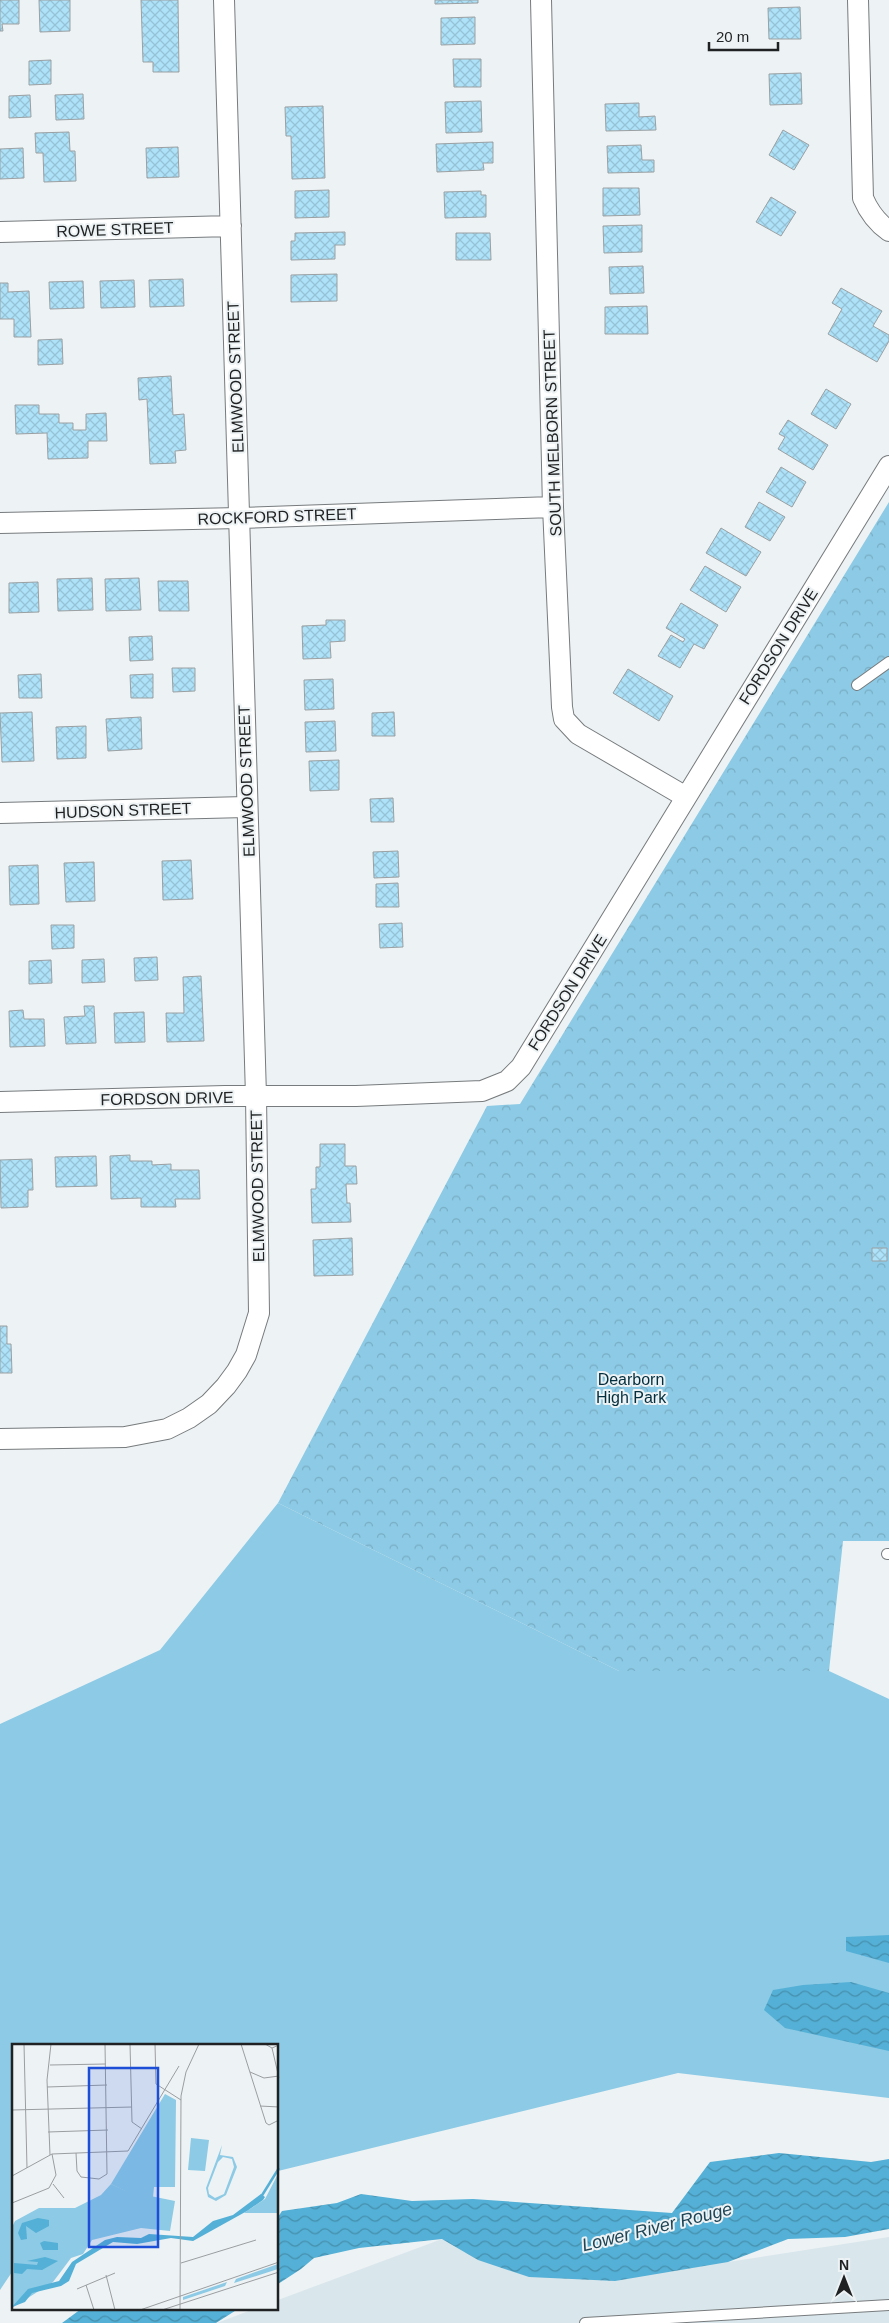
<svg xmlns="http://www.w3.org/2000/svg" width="889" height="2323" viewBox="0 0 889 2323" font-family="Helvetica,sans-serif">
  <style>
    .built { fill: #d9e6ec }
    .green { fill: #8ccae5 }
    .park { fill: url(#park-crowns) }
    .water { fill: url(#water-waves) }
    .building { fill: url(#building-cross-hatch); stroke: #9ba0a2 }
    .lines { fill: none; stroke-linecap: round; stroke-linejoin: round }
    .service-casing { stroke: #777b7d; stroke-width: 12 }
    .minor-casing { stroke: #777b7d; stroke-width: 22 }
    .service { stroke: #fff; stroke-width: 10 }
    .minor { stroke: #fff; stroke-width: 20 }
    .labels { text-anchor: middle; stroke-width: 4; stroke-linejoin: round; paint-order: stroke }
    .street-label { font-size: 16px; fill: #1f2122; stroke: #edf2f4 }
    .park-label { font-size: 16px; fill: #022e3e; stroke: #edf2f4 }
    .water-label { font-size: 18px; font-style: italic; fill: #1d4556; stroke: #edf2f4 }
    .inset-river { fill: none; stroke: #54b0d6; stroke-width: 2.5 }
    .inset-road { fill: none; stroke: #9b9ea0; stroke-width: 1 }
    .view { fill: #1d4ed8; fill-opacity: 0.15; stroke: #1d4ed8; stroke-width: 2.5 }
    .inset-edge { fill: none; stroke: #1f2122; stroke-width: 2.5 }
  </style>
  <defs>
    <pattern id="park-crowns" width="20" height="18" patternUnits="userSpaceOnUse" patternTransform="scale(1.25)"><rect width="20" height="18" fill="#8ccae5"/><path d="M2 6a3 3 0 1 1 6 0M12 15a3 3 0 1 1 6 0" fill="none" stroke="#78adc4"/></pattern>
    <pattern id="water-waves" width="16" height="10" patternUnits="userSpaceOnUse" patternTransform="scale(1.25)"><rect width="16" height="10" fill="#54b0d6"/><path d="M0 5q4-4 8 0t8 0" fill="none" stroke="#458fad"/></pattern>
    <pattern id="building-cross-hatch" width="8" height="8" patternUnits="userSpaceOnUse" patternTransform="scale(1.25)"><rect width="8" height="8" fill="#aee2f9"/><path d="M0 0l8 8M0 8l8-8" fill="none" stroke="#95c2d5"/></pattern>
  </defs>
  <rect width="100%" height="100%" fill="#edf2f4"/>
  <path class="built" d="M889 2237V2323H217L254 2309H278V2300L442 2239 728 2262Z"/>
  <path class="green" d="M278 1503 619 1671H829L889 1699V2098L678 2073 278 2171V2046H14V2269L0 2290V1724L160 1650Z"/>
  <path class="park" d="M889 502V1541H843L829 1671H619L278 1503 487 1106 520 1104Z"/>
  <path class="water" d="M889 1935V1963L846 1951V1937Z
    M851 1982 889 1993V2051L785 2028 764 2010 773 1990 803 1985Z
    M779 2153 871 2162 889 2159V2229L845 2237 788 2239 728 2262 615 2281 529 2277 478 2260 442 2239 359 2248 314 2258 301 2269 278 2284V2217L282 2211 337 2203 361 2194 412 2201 473 2199 672 2213 710 2162Z
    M81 2309H238L216 2323H62Z"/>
  <path class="building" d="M0 0H19V24H2L3 31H0Z
    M39 0H70V31L40 32Z
    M141 0H178L179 72H153V62H143Z
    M435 0H478V3L435 4Z
    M800 7 801 39H769L768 8Z
    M475 17V44L441 45V18Z
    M453 59H481V87H454Z
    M51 60V84L29 85V61Z
    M801 73 802 104 770 105 769 74Z
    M83 94 84 119 56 120 55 95Z
    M30 95 31 117 9 118V96Z
    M481 101 482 132 446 133 445 102Z
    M639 103V117L655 116 656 130 606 131 605 104Z
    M323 106 325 178 292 179 291 136H286L285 107Z
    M783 130 809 145 794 170 769 155Z
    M69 132 70 151H75L76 181 44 182 43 153H36L35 133Z
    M493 142V163H483L484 170 437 172 436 144Z
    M641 145 642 160H654V172L608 173 607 146Z
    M178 147 179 177 147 178 146 148Z
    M23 148 24 178 0 179V149Z
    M603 188H639L640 215 603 216Z
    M329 190V217L295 218V191Z
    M481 191V195H486V217L445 218 444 192Z
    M771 197 796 212 781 236 756 222Z
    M642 225V252L604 253 603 226Z
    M345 232V245H335V259L291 260V241H295V233Z
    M456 233H490L491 260H456Z
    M643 266 644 293 610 294 609 267Z
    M337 274V301L291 302V275Z
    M183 279 184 306 150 307 149 280Z
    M134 280 135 307 101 308 100 281Z
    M83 281 84 308 50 309 49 282Z
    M0 283H8V292L29 291 31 337H14V319H0Z
    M841 288 882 311 873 326 889 335V341L877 362 828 334 842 309 832 303Z
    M647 306 648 334H605V307Z
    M62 339 63 364 38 365V340Z
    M171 376 173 415 184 414 186 450 175 451 176 463 150 464 147 399 139 400 138 378Z
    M826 389 851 404 836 429 811 414Z
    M15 405H39V414H59V423H73V430H86V414L106 413 107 441H88V458L48 459 47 433 16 434Z
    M788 420 828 445 813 470 778 449 785 437 779 434Z
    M781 467 806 482 792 507 766 492Z
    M759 502 785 517 770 541 745 527Z
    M721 528 761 552 746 576 706 553Z
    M705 566 741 587 726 612 690 590Z
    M92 578 93 610 58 611 57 579Z
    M139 578 141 610 106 611 105 579Z
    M158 581H188L189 611H159Z
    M38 582 39 612 9 613V583Z
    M681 603 718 625 704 649 694 644 680 668 658 656 671 635 683 642 685 639 666 628Z
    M326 620H345V641L330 642 331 658 303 659 302 626 326 625Z
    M152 636 153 660 130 661 129 637Z
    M172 668H195V691L173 692Z
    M628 669 673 696 659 721 613 693Z
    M41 674 42 698H19L18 675Z
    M153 674V698H131L130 675Z
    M333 679 334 709 305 710 304 680Z
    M32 712 34 761 2 762 0 713Z
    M394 712 395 736H372V713Z
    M141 717 142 749 108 751 106 719Z
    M335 721 336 751 306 752 305 722Z
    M86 726V758L57 759 56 727Z
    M339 760V790L310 791 309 761Z
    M393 798 394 822H371L370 799Z
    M398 851 399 877 374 878 373 852Z
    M191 860 193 899 163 900 162 861Z
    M94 862 95 901 66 902 64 863Z
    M38 865 39 904 10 905 9 866Z
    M398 883 399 907H376V884Z
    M402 923 403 947 380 948 379 924Z
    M51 925H74V948L52 949Z
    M157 957 158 980 135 981 134 958Z
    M104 959 105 982 82 983V960Z
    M51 960 52 983 29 984V961Z
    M201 976 204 1041 167 1042 166 1013H184L183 977Z
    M84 1006H94L96 1043 66 1044 64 1017 85 1016Z
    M23 1010 24 1019H44L45 1046 10 1047 9 1011Z
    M144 1012 145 1042 115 1043 114 1013Z
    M320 1144H345V1166H356L357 1184H346L347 1203H350L351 1222 312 1223 311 1189H316V1167H320Z
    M130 1155V1161H152V1165L171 1164V1170H199L200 1199H175L176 1207H141V1198L111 1199 110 1156Z
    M96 1156 97 1186 56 1187 55 1157Z
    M32 1159 33 1190H28V1207L1 1208 0 1160Z
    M352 1238 353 1275 314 1276 313 1240Z
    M872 1248H887V1261H872Z
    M0 1326H7V1344H11L12 1373H0Z"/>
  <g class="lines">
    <g class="service-casing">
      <path id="service" d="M857 685 889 662
        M887 1554H889
        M585 2323 889 2305"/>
    </g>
    <g class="minor-casing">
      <path id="minor" d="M541 0 553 507 562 707 564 719 578 734 686 797
        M858 0 863 198C869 212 876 222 889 231
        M0 232 231 226
        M0 523 240 518 553 507
        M0 813 246 807
        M0 1102 225 1096H356L482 1091 507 1081 521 1067 889 466
        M0 1439 125 1437 167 1429 189 1418 209 1404 226 1386 237 1371 246 1355 259 1313 256 1096 224 0"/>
    </g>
    <use href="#service" class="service"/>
    <use href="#minor" class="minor"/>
  </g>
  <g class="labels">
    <g class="street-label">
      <text transform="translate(115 229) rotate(-2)" y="6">ROWE STREET</text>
      <text transform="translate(235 377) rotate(-92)" y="6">ELMWOOD STREET</text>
      <text transform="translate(552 433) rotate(-92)" y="6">SOUTH MELBORN STREET</text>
      <text transform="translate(277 516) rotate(-2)" y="6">ROCKFORD STREET</text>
      <text transform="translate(778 646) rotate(-58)" y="6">FORDSON DRIVE</text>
      <text transform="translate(246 781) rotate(-92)" y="6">ELMWOOD STREET</text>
      <text transform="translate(123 810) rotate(-2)" y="6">HUDSON STREET</text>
      <text transform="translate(567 992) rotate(-58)" y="6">FORDSON DRIVE</text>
      <text transform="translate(167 1098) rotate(-1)" y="6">FORDSON DRIVE</text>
      <text transform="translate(257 1186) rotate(-91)" y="6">ELMWOOD STREET</text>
    </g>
    <g class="park-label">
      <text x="631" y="1385">Dearborn<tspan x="631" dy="18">High Park</tspan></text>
    </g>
    <g class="water-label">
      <text transform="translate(657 2227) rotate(-14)" y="6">Lower River Rouge</text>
    </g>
  </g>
  <g transform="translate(12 2044)">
    <rect width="266" height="266" fill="#edf2f4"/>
    <path d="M179 94 197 96 193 127 176 126ZM210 101 208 111 221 113 225 123 214 151 204 157 196 153 194 144ZM211 113 220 115 222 123 212 150 203 154 197 150 196 144 206 118ZM99 140 114 147 163 157 158 187 129 184 80 196 71 210 59 214 41 238 0 264V183L3 177 27 164H63L89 151ZM266 220V225L222 239 224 235ZM215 238 213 242 171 256V253Z" fill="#8ccae5" fill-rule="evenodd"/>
    <path d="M266 130V169H232L253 155Z" fill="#8ccae5"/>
    <path d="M153 50 164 56 163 143H142L141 153H125L99 140Z" fill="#8ccae5"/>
    <path d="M249 150 253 153 251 156 235 167 181 197 159 194 125 200 101 198 64 220 57 237 49 242 20 249 13 258 0 263 16 245 47 237 60 218 93 196 105 193 129 194 137 190 181 193 201 177 221 171ZM26 174 37 176V182L24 189 14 182 15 195 9 196 6 189 10 179ZM32 197 46 199V206H31L28 199ZM33 213 46 217 30 226 15 225 10 230 2 229V219L25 221 26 218 15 217Z" fill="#54b0d6"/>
    <path class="inset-river" d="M249 153 267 124"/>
    <path class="inset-road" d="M12 0 15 124M118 0 120 78 130 85M143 0 144 40 169 56M229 0 254 79 257 81 267 76M253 0 260 4 267 1M260 4 267 34M38 21 94 20M238 28 252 34 267 32M35 43 95 41M248 62 267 63M0 66 120 63M36 88 96 86M64 109 65 127 69 133 87 135 95 130 93 0M38 111 35 36 39 0M0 132 40 110 116 107 167 22M41 140 52 154M0 159 37 144 44 131 40 110M169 219 244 196M94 231 103 266M74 241 82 266M65 245 103 229M128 266 267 218M150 266 267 228M168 266 169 52 174 28 187 0"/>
    <path class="view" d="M77 24H146V203H77Z"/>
    <rect width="266" height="266" class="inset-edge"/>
  </g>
  <g transform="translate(844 2278)" stroke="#edf2f4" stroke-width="4" paint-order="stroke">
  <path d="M0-4L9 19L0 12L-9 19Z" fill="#1f2122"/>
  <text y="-8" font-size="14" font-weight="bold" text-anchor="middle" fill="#1f2122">N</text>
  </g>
  <path d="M709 42v8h69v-8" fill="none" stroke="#1f2122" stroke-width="2.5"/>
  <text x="716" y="42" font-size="15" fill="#1f2122" stroke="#edf2f4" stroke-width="4" paint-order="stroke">20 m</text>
</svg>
